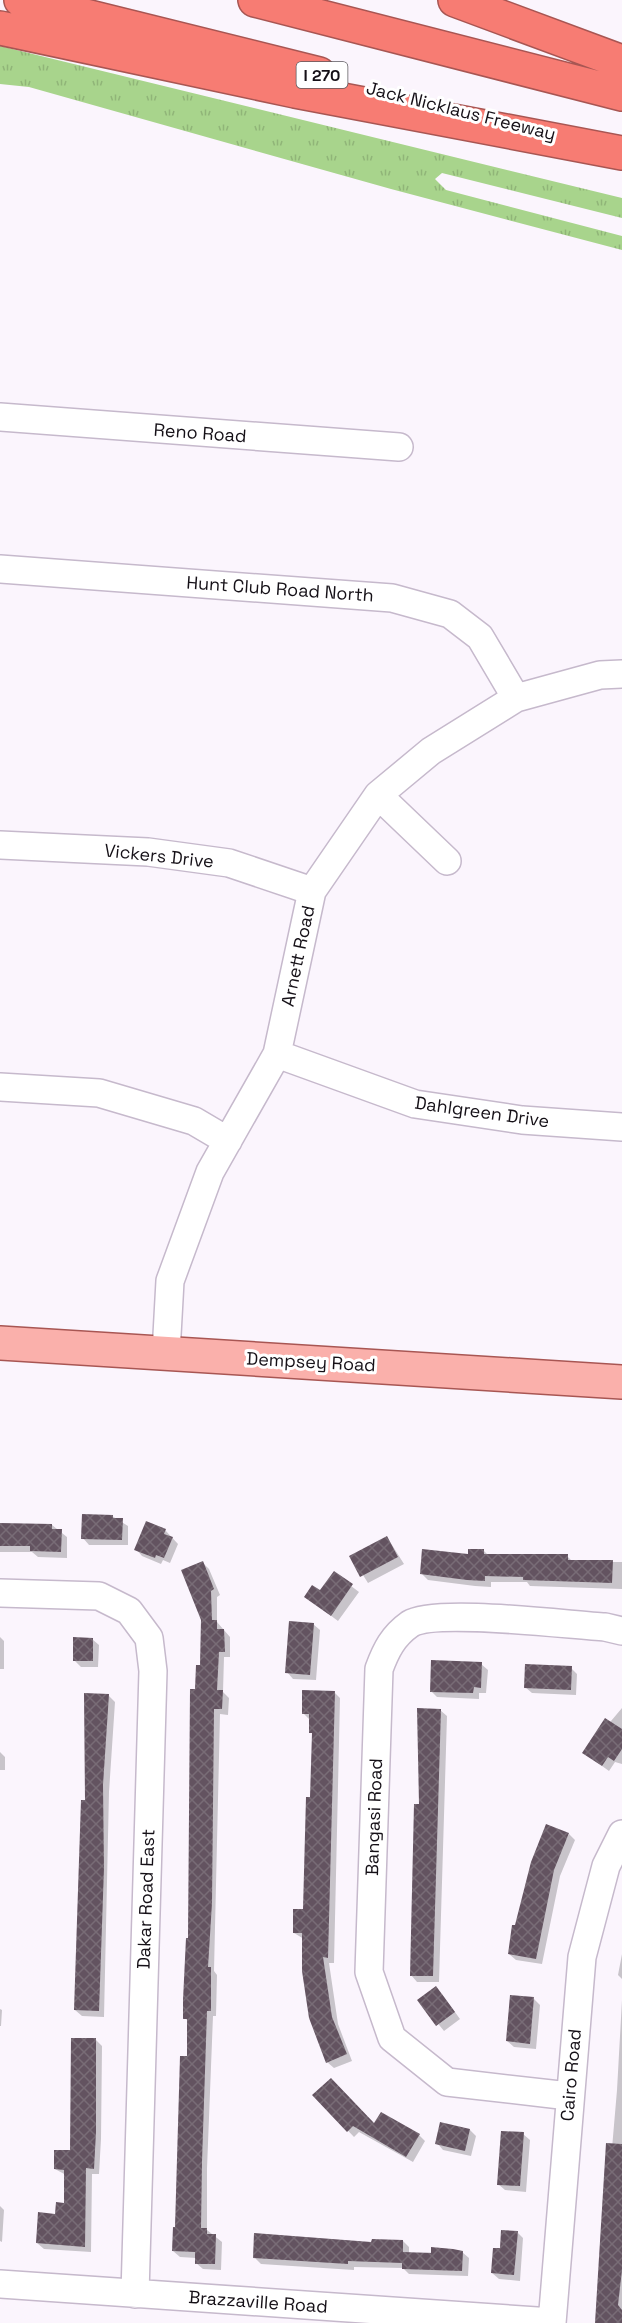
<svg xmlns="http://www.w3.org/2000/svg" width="622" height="2323" viewBox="0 0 622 2323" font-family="'Space Grotesk',sans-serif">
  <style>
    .grass { fill: url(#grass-tufts) }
    .shadow { fill: #0003 }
    .building { fill: url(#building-cross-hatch) }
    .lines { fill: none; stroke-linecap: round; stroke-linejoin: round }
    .minor-casing { stroke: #c6b9cc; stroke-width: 30 }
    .major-casing { stroke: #a85653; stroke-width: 36 }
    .highway-casing { stroke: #a85653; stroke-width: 36 }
    .minor { stroke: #fff; stroke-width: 27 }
    .major { stroke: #fab0ab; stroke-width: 33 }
    .highway { stroke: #f77c73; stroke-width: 33 }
    .labels { text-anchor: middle; stroke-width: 6; stroke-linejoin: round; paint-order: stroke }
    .shield { fill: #fff; stroke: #5b585d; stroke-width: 1.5 }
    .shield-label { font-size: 16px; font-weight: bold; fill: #151017 }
    .street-label { font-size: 18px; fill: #151017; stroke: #fff }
  </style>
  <defs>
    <pattern id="grass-tufts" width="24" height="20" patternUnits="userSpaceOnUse" patternTransform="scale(1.5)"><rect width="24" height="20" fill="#a8d48c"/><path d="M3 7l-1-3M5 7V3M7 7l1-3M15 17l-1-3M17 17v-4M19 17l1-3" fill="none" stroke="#90b578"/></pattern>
    <pattern id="building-cross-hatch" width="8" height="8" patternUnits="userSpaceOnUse" patternTransform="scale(1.5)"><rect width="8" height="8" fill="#635360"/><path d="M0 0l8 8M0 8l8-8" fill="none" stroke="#786c76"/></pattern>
  </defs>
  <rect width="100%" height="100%" fill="#fbf5fd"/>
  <path class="grass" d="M0 46 622 198V218L442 173 435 179 446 190 622 236V250L391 189 29 87 0 84Z"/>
  <path class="shadow" d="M112 1516 128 1526V1545H89L83 1538Z
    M0 1524 52 1525 67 1537V1558L38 1557 32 1552H0Z
    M165 1530 178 1544 170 1563 163 1560 161 1564 142 1556 136 1549Z
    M387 1537 404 1564 368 1583 351 1556Z
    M484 1551 488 1555 567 1556 573 1562H622V1589L530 1586 527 1582H491V1587L475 1586 428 1580 421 1573Z
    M203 1563 209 1569 220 1595 217 1597V1622L230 1637V1657H224L223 1692 229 1698 228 1715 220 1714 214 1971 217 1975 216 2016H213L207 2169V2230L222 2242 221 2270 203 2269 196 2263V2258L180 2257 173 2251 189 2057V2022L185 2018 197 1691 202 1667Z
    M334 1573 359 1592 338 1621 306 1597 320 1592Z
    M313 1624 320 1630 316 1680 293 1679 287 1672Z
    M0 1637 4 1641V1669H0Z
    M92 1639 99 1645 98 1667H81L74 1660Z
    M481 1664 488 1670 486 1693H479V1699L437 1697 431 1691Z
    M571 1668 577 1674 576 1695 532 1693 525 1687Z
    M334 1692 340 1698 334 1963H329L338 2024 352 2061 334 2068 327 2062 304 1939 294 1933 304 1910 311 1798 313 1735 310 1720 303 1713Z
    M108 1695 115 1702 109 1792 104 2017 82 2016 75 2010 86 1801Z
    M0 1704V1752L5 1757V1770H0Z
    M622 1708V1764L615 1762 609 1771 584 1753Z
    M440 1710 447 1716 439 1982H417L411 1975 420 1806Z
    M569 1834 575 1840 560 1876 542 1964 516 1960 509 1954 517 1927Z
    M622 1954V1979L618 1975Z
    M442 1994 460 2019 444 2031 419 2000Z
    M534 1999 540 2005 536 2049 514 2047 507 2041Z
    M622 2000V2323H597L617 2090Z
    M0 2009 2 2010 1 2026H0Z
    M96 2040 102 2046 101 2139 99 2174H92L91 2252 44 2249 37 2243 65 2204 66 2175 55 2169 72 2152Z
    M314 2095 375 2126 419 2135 425 2141 413 2162 359 2132 354 2137Z
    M470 2130 476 2136 471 2156 443 2150 437 2143Z
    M523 2134 530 2140 526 2192 505 2190 498 2184Z
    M0 2206 4 2210 2 2242 0 2241Z
    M517 2232 523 2238 520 2281 499 2279 492 2273 501 2250Z
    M403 2241 409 2247V2253L462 2252 469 2258 468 2276 409 2274 403 2268 354 2267V2270L261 2264 255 2258Z"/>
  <path class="building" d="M82 1514 113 1515V1518H123L122 1540 81 1539Z
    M146 1521 166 1529 164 1534 173 1537 164 1558 156 1555 155 1558 134 1550Z
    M0 1523 52 1524V1529H62L61 1552 30 1551V1546H0Z
    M387 1536 398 1557 360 1577 349 1556Z
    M422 1549 468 1554V1549H484V1554H568V1560H613L612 1583 523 1580V1577L485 1576V1581L467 1580 420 1574Z
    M203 1561 214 1589 211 1591 212 1620H217V1629H224L225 1652H219L217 1690H223L222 1709H214L212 1903 208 1967H211V2011H207L202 2162 201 2228H207V2234H216L215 2264H195V2252L172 2251 173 2227H175L180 2056H187V2019H183V2000L186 1938H188L190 1689H195L196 1665H200L201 1620 181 1570Z
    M334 1571 353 1584 331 1616 304 1597 312 1585 320 1590Z
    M289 1621 314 1623 310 1675 285 1673Z
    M73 1637 93 1638V1661H73Z
    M431 1660 482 1662 481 1688 474 1687 473 1693 430 1692Z
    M525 1664 572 1666 571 1690 524 1688Z
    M302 1690 335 1691 328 1958 323 1957 332 2017 347 2054 326 2063 309 2018 302 1971V1933H293V1909H303L306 1797H310L312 1733H309V1714H302Z
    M84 1693 109 1694 103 1785 104 1868 99 2011 74 2010 81 1800H85Z
    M417 1708 441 1709 433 1976H410L414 1804H419Z
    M605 1718 622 1729V1749L614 1761 608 1757 602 1766 582 1753Z
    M546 1824 569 1833 554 1870 536 1959 508 1954 512 1925H515L531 1862Z
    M436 1986 455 2012 436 2026 417 2000Z
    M510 1995 534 1997 530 2044 506 2041Z
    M71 2038H96V2132L94 2169 86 2168 85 2247 36 2243 38 2212 55 2214 56 2202 64 2203V2170L54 2169V2150H70Z
    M331 2078 374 2123 381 2112 420 2134 406 2157 353 2126 347 2132 312 2095Z
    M440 2122 470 2129 465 2151 435 2144Z
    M501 2131 524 2132 520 2186 497 2185Z
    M606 2143 622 2144V2270L618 2305 622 2310V2323H595Z
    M501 2230 518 2231 514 2275 491 2273 493 2248H500Z
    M254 2233 371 2242 372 2239 403 2240V2252L431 2253V2247L453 2249 463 2251 462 2271 402 2269V2263L348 2261V2264L253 2258Z"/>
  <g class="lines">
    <g class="minor-casing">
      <path id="minor" d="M0 417 399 447
        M0 569 392 598 450 614 480 637 516 698
        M378 795 447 861
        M0 845 148 852 229 863 312 891
        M277 1054 415 1104 522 1120 622 1127
        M0 1087 99 1093 194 1121 228 1141
        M166 1353 170 1281 210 1172 277 1054 312 891 378 795 431 751 516 698 600 675 622 674
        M0 1593 99 1596 129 1611 149 1638 153 1671 135 2294
        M569 2096 447 2082 392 2038 369 1972 379 1669C386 1650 393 1636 410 1624 435 1608 568 1625 605 1627L622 1631
        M0 2284 552 2322
        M552 2323 582 1957 606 1866 622 1834"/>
    </g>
    <g class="major-casing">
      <path id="major" d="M0 1343 622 1382"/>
    </g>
    <g class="highway-casing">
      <path id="highway" d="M21 0 319 74
        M255 0 622 94
        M455 0 622 62
        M0 28 295 91 622 153"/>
    </g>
    <use href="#minor" class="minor"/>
    <use href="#major" class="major"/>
    <use href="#highway" class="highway"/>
  </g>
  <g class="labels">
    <rect class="shield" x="296.5" y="62" width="51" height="26" rx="4.5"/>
    <g class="shield-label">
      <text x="322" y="81">I 270</text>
    </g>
    <g class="street-label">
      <text transform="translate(461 111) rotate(14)" y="6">Jack Nicklaus Freeway</text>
      <text transform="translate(200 433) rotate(4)" y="6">Reno Road</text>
      <text transform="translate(280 589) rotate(4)" y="6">Hunt Club Road North</text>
      <text transform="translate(159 856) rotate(6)" y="6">Vickers Drive</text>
      <text transform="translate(298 956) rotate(-78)" y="6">Arnett Road</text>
      <text transform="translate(482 1112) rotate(8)" y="6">Dahlgreen Drive</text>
      <text transform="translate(311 1362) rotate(3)" y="6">Dempsey Road</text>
      <text transform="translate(374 1817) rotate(-88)" y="6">Bangasi Road</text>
      <text transform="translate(146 1899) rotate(-88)" y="6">Dakar Road East</text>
      <text transform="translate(571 2075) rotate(-85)" y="6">Cairo Road</text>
      <text transform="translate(258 2302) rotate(4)" y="6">Brazzaville Road</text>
    </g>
  </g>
</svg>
